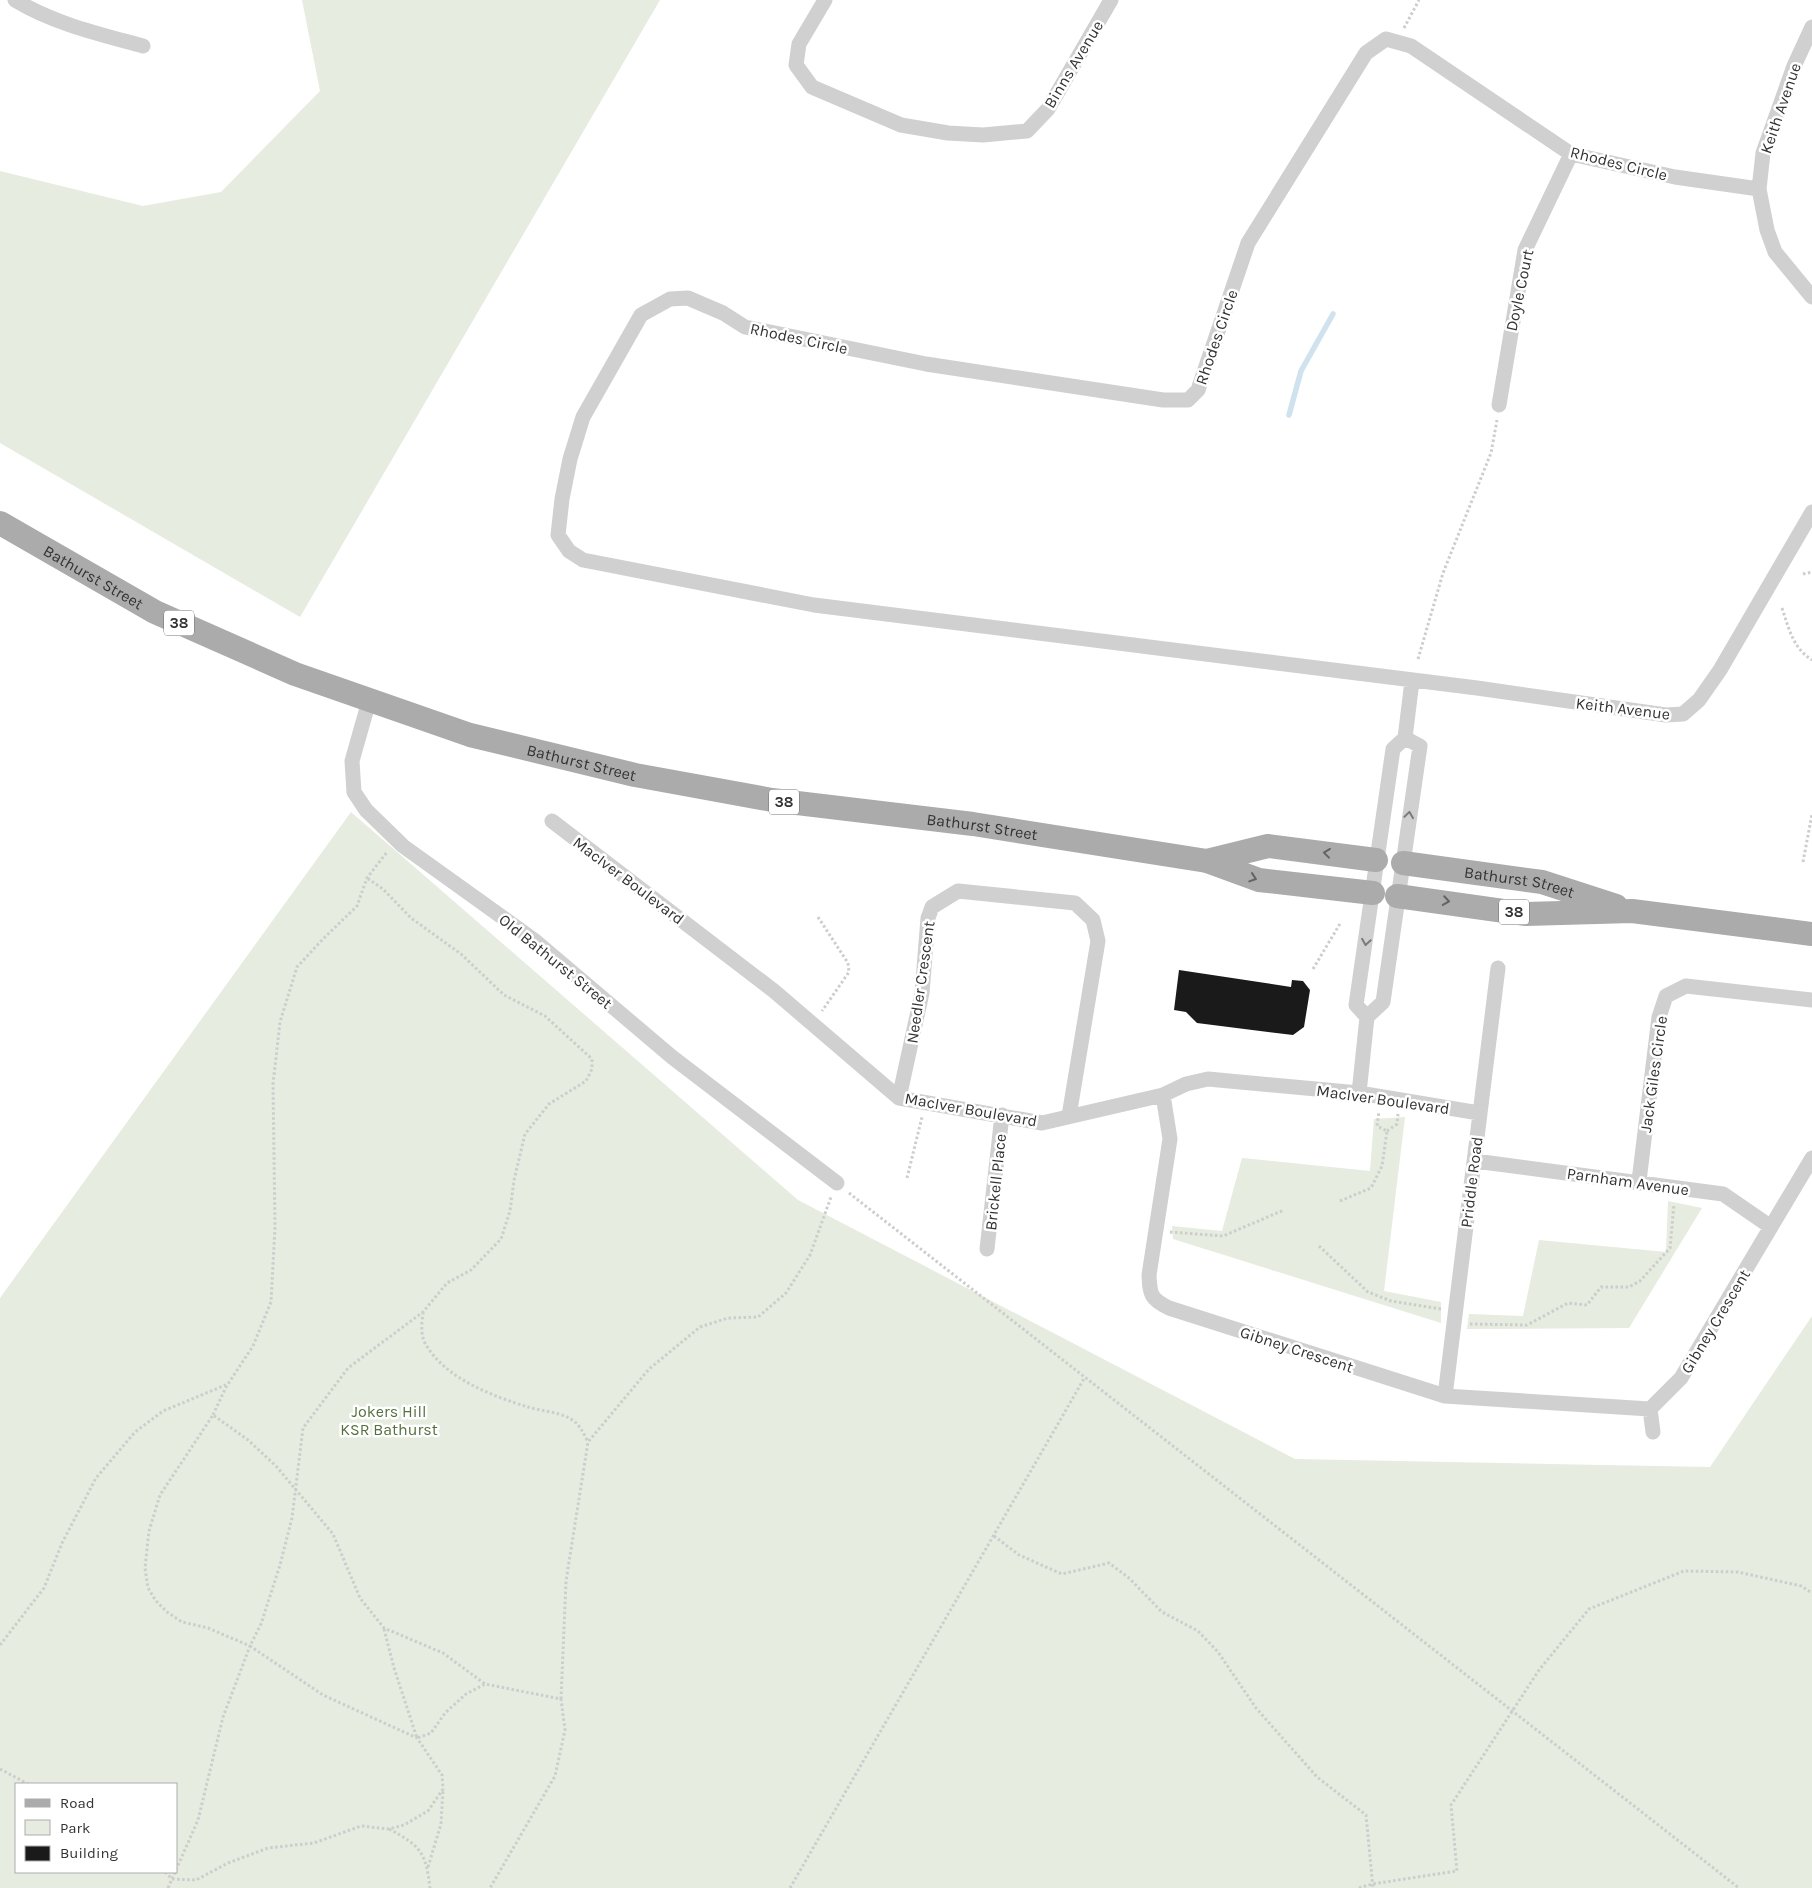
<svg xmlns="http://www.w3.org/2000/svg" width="1812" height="1888" viewBox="0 0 1812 1888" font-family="Karla,sans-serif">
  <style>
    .green { fill: #e6ecdf; fill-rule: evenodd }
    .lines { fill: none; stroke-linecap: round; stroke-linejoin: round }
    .stream { stroke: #cfe2ee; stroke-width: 5.5 }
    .building { fill: #1a1a1a }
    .path { stroke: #cdcdcd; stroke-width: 3; stroke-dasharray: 2.5 2.5; stroke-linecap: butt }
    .street { stroke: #d0d0d0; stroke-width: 15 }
    .primary { stroke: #ababab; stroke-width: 24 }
    .oneway { stroke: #7a7a7a }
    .oneway2 { stroke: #636363 }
    .labels { text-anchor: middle; stroke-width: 5; stroke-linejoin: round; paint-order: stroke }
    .shield { fill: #fff; stroke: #707070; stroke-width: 1 }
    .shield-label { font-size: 15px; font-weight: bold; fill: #333 }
    .street-label { font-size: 16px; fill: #333; stroke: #fff }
    .park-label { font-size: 16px; fill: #56703f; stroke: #fff }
  </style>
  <rect width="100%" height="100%" fill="#fff"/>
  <path class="green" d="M302 0H660L300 617 0 443V171L143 206 221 192 320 91Z
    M351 812 798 1200 1295 1459 1710 1467 1812 1316V1888H0V1298ZM16 1784H176V1872H16Z
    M1405 1117 1384 1291 1441 1302V1323L1173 1239 1172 1226 1222 1231 1242 1158 1370 1171 1374 1119Z
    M1668 1201 1702 1208 1629 1328 1467 1329 1469 1314 1523 1316 1539 1240 1666 1252Z"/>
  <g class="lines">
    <path class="stream" d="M1289 415 1301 371 1333 314"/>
  </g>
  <path class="building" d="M1179 970 1291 987 1292 980 1303 981 1310 990 1304 1027 1293 1035 1197 1023 1186 1012 1174 1010Z"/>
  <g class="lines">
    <path class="path" d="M1404 28 1419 0
      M1803 574 1812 572
      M1782 608C1789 629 1793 648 1812 660
      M1418 659 1443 573 1491 453 1497 420
      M1803 862 1812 814
      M818 917 848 963 849 972 822 1011
      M1313 969 1341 922
      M1387 1131 1397 1124 1398 1114
      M907 1178 922 1117
      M849 1193 1739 1888
      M1340 1201 1371 1188 1382 1166 1387 1131 1377 1126 1379 1111
      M1170 1232 1223 1236 1284 1210
      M1319 1246 1368 1292 1391 1301 1441 1309
      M423 1312C422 1322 420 1333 425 1343 444 1378 492 1396 528 1407 541 1411 558 1412 569 1418 579 1423 583 1432 588 1442
      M1470 1324 1527 1325 1568 1303 1587 1305 1601 1287H1629L1640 1281 1670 1248 1674 1204
      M213 1415 227 1385
      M994 1536 1019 1555 1062 1574 1109 1563 1129 1578 1162 1612 1198 1631 1218 1652 1256 1708 1317 1777 1366 1815 1373 1888
      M384 1629 394 1668 417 1738 431 1733 445 1713 466 1694 485 1684 561 1699 565 1730 555 1776 490 1888
      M0 1645 44 1588 62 1543 96 1478 135 1432 163 1411 228 1384 253 1346 271 1302 275 1227 273 1084 280 1022 297 967 323 939 357 906 367 878 387 852
      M561 1699 566 1581 588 1442 649 1369 700 1327 728 1318 758 1317 786 1293 810 1255 831 1197
      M0 1769 28 1784
      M389 1829C421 1846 426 1853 430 1888
      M428 1867 441 1824 443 1790
      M176 1870 198 1820 223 1717 250 1646 208 1628 182 1622 167 1612 156 1601 148 1588 145 1568 149 1531 160 1495 213 1415 248 1440 276 1466 333 1534 360 1598 384 1628 443 1653 485 1684
      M165 1872 172 1879 175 1872
      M168 1888 172 1879 196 1880 228 1863 268 1848 314 1843 361 1826 389 1829 404 1825 428 1811 443 1789 442 1775 417 1738 323 1695 250 1646 261 1624 280 1565 292 1518 303 1428 348 1368 423 1312 447 1283 471 1270 501 1239 510 1211 514 1180 525 1134 549 1104 586 1081 592 1069V1059L545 1016 504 995 461 954 411 918 383 889 367 878
      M790 1888 1085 1377
      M1359 1888 1372 1884 1457 1871 1451 1805 1539 1670 1589 1609 1684 1571 1738 1572 1801 1586 1812 1593"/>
    <path class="street" d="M15 0C55 24 99 34 143 46
      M825 0 799 44 796 65 812 87 901 125 948 133 983 135 1027 131 1048 109 1111 0
      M1812 27 1794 66 1763 153 1759 189 1767 230 1775 252 1812 297
      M1759 189 1675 177 1571 154 1411 46 1386 39 1366 53 1248 243 1198 390 1188 400H1163L926 364 745 327 723 313 688 298 670 299 641 315 583 417 570 459 562 499 558 535 569 551 583 560 814 605 1477 688 1666 715 1683 714 1699 700 1720 670 1812 512
      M1499 405 1525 250 1571 154
      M369 701 352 761 354 792 366 810 403 846 534 940 672 1057 837 1183
      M552 821 774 991 899 1098 1042 1123 1163 1095 1186 1084 1208 1079 1359 1093 1479 1113
      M1367 1017 1356 1005 1393 749 1405 738 1412 681
      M1359 1093 1367 1017 1383 1002 1420 746 1405 738
      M1163 1095 1170 1139 1149 1275C1150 1294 1150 1299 1169 1308L1445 1396 1650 1409 1681 1378 1812 1158
      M899 1098 922 993 928 918 932 907 958 891 1075 903 1093 920 1098 941 1069 1116
      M1475 1161 1723 1194 1771 1227
      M1639 1181 1659 1017 1666 996 1686 986 1812 1000
      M987 1249 1002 1115
      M1445 1396 1498 968
      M1650 1409 1653 1432"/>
    <g class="primary">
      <path id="s1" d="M0 523 155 612 295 674 470 735 635 775 772 800 973 824 1207 861 1259 880 1373 893"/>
      <path d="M1207 861 1268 846 1376 860"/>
      <path id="s2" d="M1403 863 1542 882 1616 906"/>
      <path d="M1397 896 1526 914 1632 911 1812 934"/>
    </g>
  </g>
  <defs><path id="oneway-chevron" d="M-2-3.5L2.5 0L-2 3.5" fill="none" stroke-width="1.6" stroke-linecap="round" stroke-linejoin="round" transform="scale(1.25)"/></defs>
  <g class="oneway">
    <use href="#oneway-chevron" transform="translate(1409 815) rotate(-82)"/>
    <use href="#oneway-chevron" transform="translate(1366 942) rotate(99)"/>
  </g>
  <g class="oneway2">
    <use href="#oneway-chevron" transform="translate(1327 853) rotate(-173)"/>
    <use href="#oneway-chevron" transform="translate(1253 878) rotate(18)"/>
    <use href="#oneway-chevron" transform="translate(1446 901) rotate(9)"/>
  </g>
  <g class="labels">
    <g class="shield">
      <rect x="164" y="610.5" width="30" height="25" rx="4"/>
      <rect x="769" y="789.5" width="30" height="25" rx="4"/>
      <rect x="1499" y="899.5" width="30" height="25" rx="4"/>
    </g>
    <g class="shield-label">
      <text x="179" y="628">38</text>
      <text x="784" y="807">38</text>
      <text x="1514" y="917">38</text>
    </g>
    <g class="street-label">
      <text transform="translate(1073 64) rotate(-59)" y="6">Binns Avenue</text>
      <text transform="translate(1780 108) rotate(-71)" y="6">Keith Avenue</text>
      <text transform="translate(1619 163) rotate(14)" y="6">Rhodes Circle</text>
      <text transform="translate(1519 290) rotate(-78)" y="6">Doyle Court</text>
      <text transform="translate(1216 337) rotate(-71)" y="6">Rhodes Circle</text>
      <text transform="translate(799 338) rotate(12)" y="6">Rhodes Circle</text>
      <text dy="6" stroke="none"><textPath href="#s1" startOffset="108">Bathurst Street</textPath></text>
      <text transform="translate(1623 708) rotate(7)" y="6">Keith Avenue</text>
      <text dy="6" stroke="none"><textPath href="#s1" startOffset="632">Bathurst Street</textPath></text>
      <text dy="6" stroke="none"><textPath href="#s1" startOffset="1038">Bathurst Street</textPath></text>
      <text transform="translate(629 880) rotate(37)" y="6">MacIver Boulevard</text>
      <text dy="6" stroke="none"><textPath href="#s2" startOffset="118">Bathurst Street</textPath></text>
      <text transform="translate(556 961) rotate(39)" y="6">Old Bathurst Street</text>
      <text transform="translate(920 982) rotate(-82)" y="6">Needler Crescent</text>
      <text transform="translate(1653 1074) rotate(-82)" y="6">Jack Giles Circle</text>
      <text transform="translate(1383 1099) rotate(8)" y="6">MacIver Boulevard</text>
      <text transform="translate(971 1109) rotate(10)" y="6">MacIver Boulevard</text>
      <text transform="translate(1628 1181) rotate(8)" y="6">Parnham Avenue</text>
      <text transform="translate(995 1182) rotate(-84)" y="6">Brickell Place</text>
      <text transform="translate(1471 1182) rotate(-83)" y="6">Priddle Road</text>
      <text transform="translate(1715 1321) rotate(-59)" y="6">Gibney Crescent</text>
      <text transform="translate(1297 1349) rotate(18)" y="6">Gibney Crescent</text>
    </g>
    <g class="park-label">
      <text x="389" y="1417">Jokers Hill<tspan x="389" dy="18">KSR Bathurst</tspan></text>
    </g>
  </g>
  <rect x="15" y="1783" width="162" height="90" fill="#ffffff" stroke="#adadad"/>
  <rect x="25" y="1799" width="25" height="8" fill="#ababab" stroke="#adadad"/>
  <text x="60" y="1808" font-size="15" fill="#333333">Road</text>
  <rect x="25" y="1820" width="25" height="15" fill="#e6ecdf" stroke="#adadad"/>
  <text x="60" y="1833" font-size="15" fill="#333333">Park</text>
  <rect x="25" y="1846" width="25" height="15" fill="#1a1a1a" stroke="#adadad"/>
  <text x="60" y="1858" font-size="15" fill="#333333">Building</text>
</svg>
